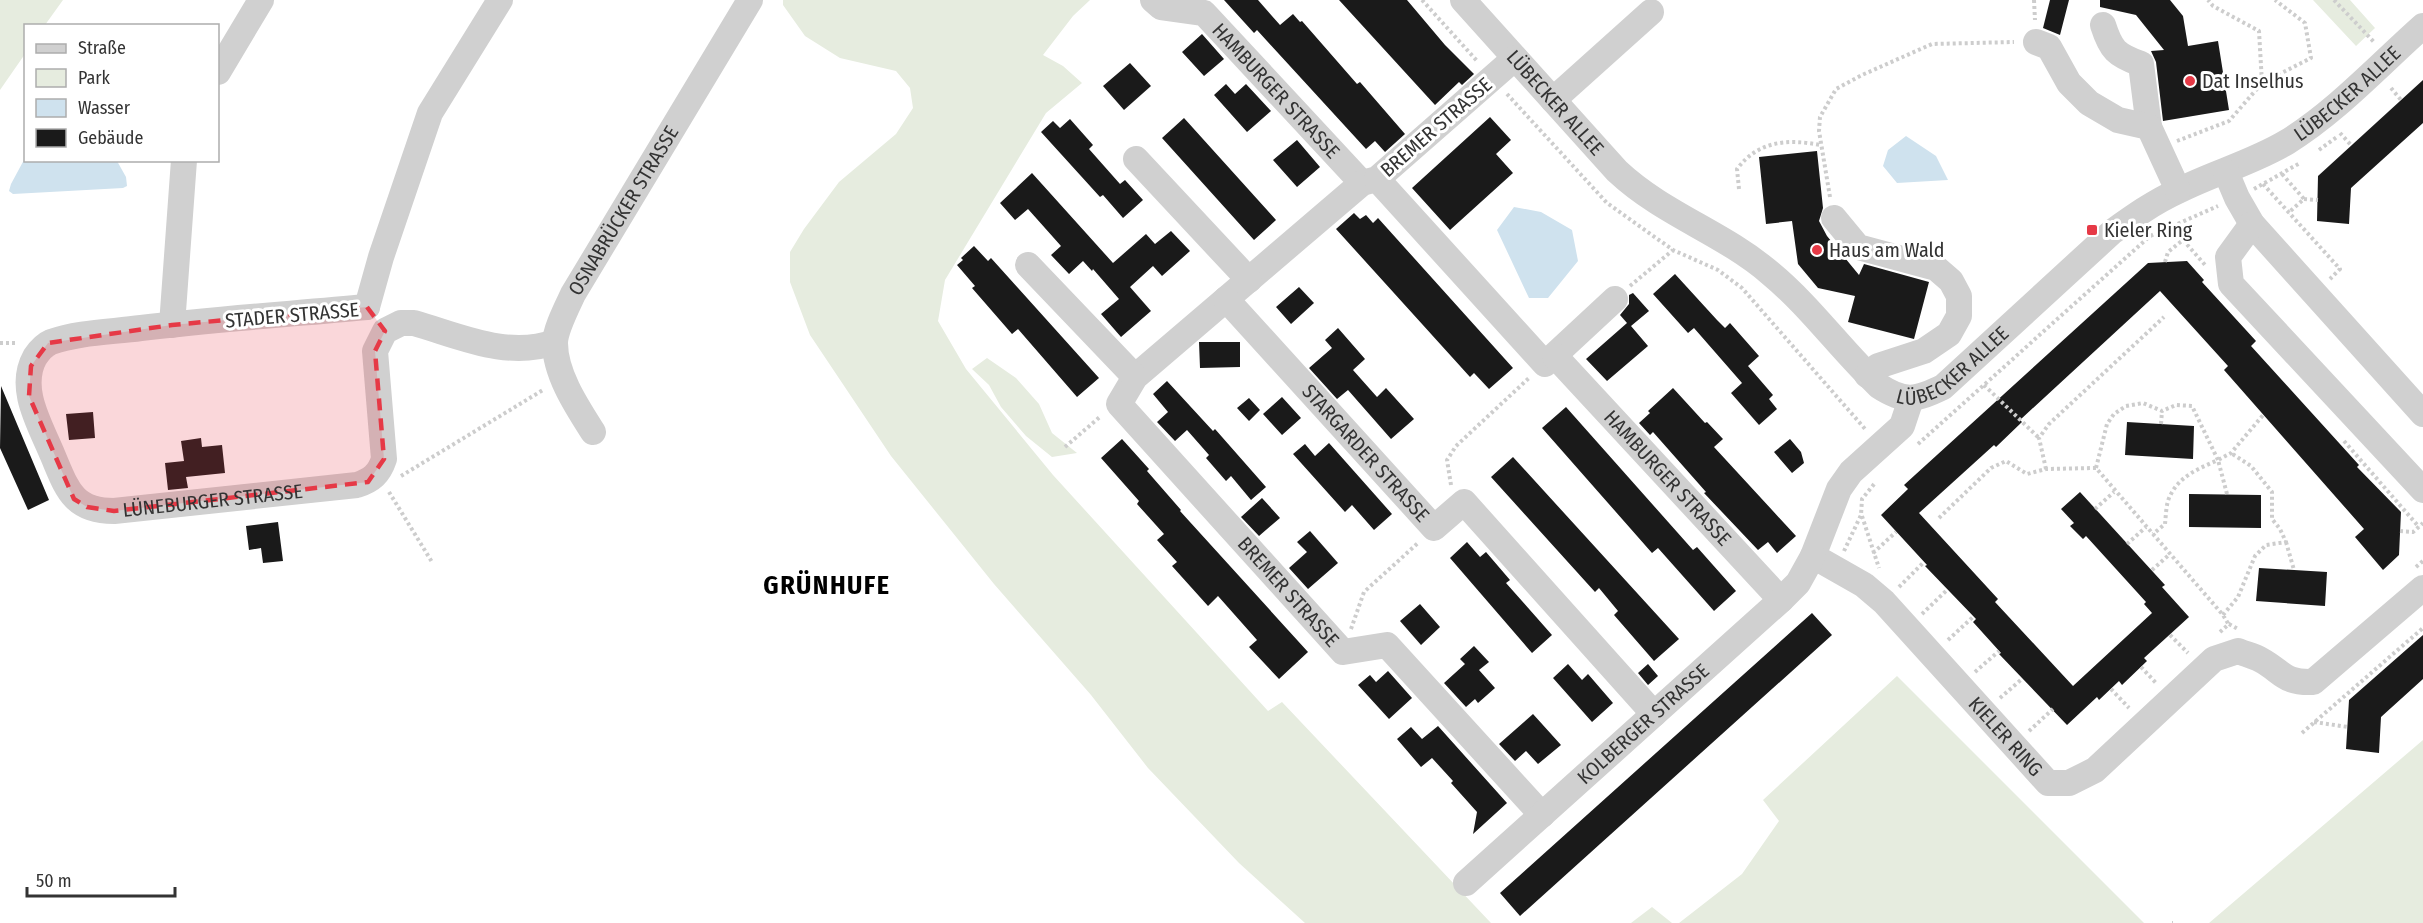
<svg xmlns="http://www.w3.org/2000/svg" width="2423" height="923" viewBox="0 0 2423 923" font-family="'Fira Sans Condensed',sans-serif">
  <style>
    .green { fill: #e6ecdf }
    .water { fill: #cfe2ee }
    .building { fill: #1a1a1a }
    .lines { fill: none; stroke-linecap: round; stroke-linejoin: round }
    .path { stroke: #cdcdcd; stroke-width: 4; stroke-dasharray: 3 3; stroke-linecap: butt }
    .minor { stroke: #d0d0d0; stroke-width: 26 }
    .marked { fill: #e63946; fill-opacity: 0.2; stroke: #e63946; stroke-width: 4.5; stroke-dasharray: 12 8; stroke-linejoin: round }
    .poi-dot { fill: #e63946; stroke: #fff; stroke-width: 2 }
    .labels { text-anchor: middle; stroke-width: 6; stroke-linejoin: round; paint-order: stroke }
    .poi-label { font-size: 20px; fill: #333; stroke: #fff; text-anchor: start }
    .street-label { font-size: 20px; fill: #333; stroke: #fff }
    .district-label { font-size: 26px; font-weight: bold; letter-spacing: 1.5px; fill: #000; stroke: #fff }
  </style>
  <rect width="100%" height="100%" fill="#fff"/>
  <path class="green" d="M0 0H63L45 25 26 26 25 54 0 90Z
    M783 0H1090L1073 16 1043 55 1063 66 1082 83 1046 113 945 280 938 321 966 369 1053 475 1268 711 1282 702 1491 923H1305L1239 863 1148 768 1091 695 994 584 891 456 810 335 790 282V252L804 229 839 182 896 134 913 108 910 88 896 71 840 58 805 36 783 5Z
    M2313 0H2350L2375 28 2356 46Z
    M987 358 1016 378 1039 404 1052 433 1077 453 1052 457 1026 436 1001 407 989 385 972 369Z
    M1897 676 2144 923H1679L1742 874 1779 821 1763 800Z
    M2423 740V923H2209Z
    M1652 907 1672 923H1631Z"/>
  <path class="water" d="M1906 136 1936 156 1948 180 1897 183 1883 166 1888 150Z
    M25 158 26 160 117 161 126 177 127 186 123 188 13 194 9 191 11 184Z
    M1514 207 1541 212 1572 230 1578 261 1548 298H1529L1497 230Z"/>
  <path class="building" d="M1224 0H1258L1280 25 1293 14 1300 22 1302 21 1357 84 1360 82 1405 134 1385 152 1375 141 1366 149 1257 30 1254 33Z
    M1339 0H1407L1445 45 1474 74 1462 85 1459 82 1435 105Z
    M2050 0H2069L2060 35 2043 28Z
    M2100 0H2170L2183 16 2188 46 2218 41 2229 110 2163 121 2156 62 2151 51 2164 50 2136 15 2100 7Z
    M1202 34 1224 59 1204 76 1182 52Z
    M1130 63 1151 86 1124 110 1103 86Z
    M2423 80V123L2351 188 2349 224 2317 221 2318 176Z
    M1226 84 1235 94 1246 84 1271 111 1247 132 1214 95Z
    M1490 117 1511 140 1496 154 1513 173 1450 230 1412 188Z
    M1184 118 1276 220 1254 240 1162 138Z
    M1070 119 1093 145 1089 149 1120 184 1125 180 1143 200 1123 218 1103 195 1100 197 1041 132 1053 121 1060 128Z
    M1297 140 1320 167 1297 187 1273 160Z
    M1817 151 1823 208 1819 221 1827 236 1859 275 1864 264 1929 282 1914 339 1848 322 1855 296 1818 288 1798 264 1792 221 1766 224 1759 157Z
    M1032 173 1113 263 1146 234 1155 244 1171 231 1190 251 1162 276 1153 266 1130 287 1151 311 1121 337 1101 314 1119 299 1093 269 1092 271 1083 261 1069 274 1051 255 1061 246 1028 209 1015 220 1000 203Z
    M1354 213 1360 219 1366 215 1373 223 1378 218 1513 368 1489 389 1474 373 1470 377 1336 229Z
    M974 246 988 261 991 258 1099 378 1077 397 1018 329 1012 334 972 288 975 286 957 265 963 260 961 258Z
    M2187 261 2204 280 2202 282 2256 341 2251 346 2359 465 2357 467 2401 512 2399 555 2383 570 2355 537 2364 529 2224 370 2228 366 2160 291 2020 420 2022 422 1996 447 1994 445 1919 513 1998 599 1995 602 2073 686 2152 613 2144 604 2146 602 2086 536 2083 539 2070 526 2074 523 2061 509 2080 492 2165 585 2162 587 2189 617 2144 658 2147 661 2122 685 2119 681 2099 700 2097 697 2067 725 1999 654 2001 653 1973 622 1976 619 1925 566 1927 565 1881 515 1908 489 1904 485 2148 263Z
    M1675 274 1717 320 1725 328 1730 323 1759 356 1748 366 1773 395 1769 399 1777 409 1759 425 1731 393 1742 383 1694 328 1688 333 1653 294Z
    M1299 287 1314 303 1291 324 1276 307Z
    M1633 293 1649 311 1631 326 1648 346 1607 381 1586 359 1627 323 1620 315 1629 304V295Z
    M1338 328 1365 359 1353 370 1377 397 1386 388 1414 419 1391 439 1348 390 1337 399 1309 368 1332 348 1325 340Z
    M1199 342H1240V367L1200 368Z
    M1167 381 1213 431 1215 429 1266 487 1251 500 1231 476 1226 481 1206 458 1209 455 1187 430 1175 441 1157 422 1168 412 1153 394Z
    M1 386 49 500 28 510 0 448Z
    M1673 388 1705 423 1707 422 1723 439 1714 447 1796 536 1777 553 1768 542 1758 550 1704 493 1706 492 1653 432 1650 435 1639 423 1650 413 1648 411Z
    M1282 397 1301 418 1282 435 1263 414Z
    M1249 398 1260 410 1249 421 1237 408Z
    M1566 407 1693 550 1697 547 1736 591 1714 611 1658 548 1652 553 1542 428Z
    M93 412 95 438 69 440 66 414Z
    M2127 422 2194 426 2193 459 2125 455Z
    M201 438 202 447 222 445 225 473 186 477 188 488 168 490 165 463 184 461 181 441Z
    M1122 439 1149 469 1147 471 1181 510 1180 511 1308 652 1279 679 1249 647 1257 640 1218 596 1208 606 1172 566 1177 562 1157 540 1164 534 1137 504 1139 501 1101 458Z
    M1790 439 1801 452 1804 463 1792 473 1774 452Z
    M1329 443 1392 514 1374 530 1352 505 1345 512 1293 454 1305 444 1315 456Z
    M1513 457 1679 639 1654 661 1614 615 1618 611 1599 588 1595 592 1491 477Z
    M2189 494 2261 495V528L2189 527Z
    M1262 498 1280 518 1259 536 1241 517Z
    M278 522 283 561 263 563 261 548 249 550 246 526Z
    M1310 531 1338 563 1308 589 1289 568 1307 552 1297 542Z
    M1467 542 1480 557 1486 552 1510 580 1506 583 1552 635 1532 653 1450 558Z
    M2259 568 2327 572 2325 606 2256 601Z
    M1420 604 1440 627 1421 645 1400 621Z
    M1812 613 1832 635 1520 916 1500 893Z
    M2423 635V679L2381 717 2379 753 2346 749 2349 700Z
    M1474 646 1489 662 1479 670 1495 688 1478 703 1475 699 1466 707 1444 683 1465 664 1460 659Z
    M1568 664 1582 680 1588 674 1613 703 1592 722 1553 678Z
    M1648 664 1658 676 1648 685 1638 673Z
    M1388 671 1412 698 1389 719 1358 685 1370 675 1376 682Z
    M1533 714 1561 745 1538 764 1526 751 1515 761 1499 744Z
    M1438 726 1507 803 1473 834 1477 812 1451 783 1453 781 1432 758 1421 767 1397 739 1411 727 1422 739Z"/>
  <g class="lines">
    <path class="path" d="M1422 0 1478 62
      M2034 0 2035 20
      M2334 0 2374 42
      M2262 83 2311 58 2305 23 2275 0
      M2391 88 2401 100
      M1507 94 1607 203 1673 250 1718 270 1742 288 1866 430
      M2340 133 2351 145
      M2177 141 2229 121 2262 83 2259 31 2213 6 2208 0
      M2319 150 2337 137
      M2282 174 2304 199 2288 213
      M2263 184 2340 269 2330 279
      M1739 189 1737 169C1759 140 1788 139 1821 145
      M2254 189 2300 163
      M1830 197 1819 131 1820 117 1836 89 1862 75 1932 44 2014 42
      M2304 199 2318 200
      M2183 240 2206 266
      M2165 262 2168 252 2183 240 2170 226
      M1630 286 1673 250
      M0 343H18
      M1984 385 2039 438
      M2161 424 2162 411
      M2344 441 2419 527
      M1918 444 2150 236 2218 206
      M1065 447 1101 416
      M2096 468 2107 424 2114 414 2126 406 2143 403 2162 411 2176 405 2192 406 2218 460C2200 468 2179 476 2170 496 2166 503 2166 515 2165 524L2153 534
      M2046 469 2039 438 2049 424 2164 317
      M401 476 543 390
      M1451 485 1447 460 1456 446 1529 378
      M389 492 432 562
      M2227 494 2218 460 2231 453 2264 414
      M2095 509 2114 492
      M1862 516 1879 568
      M1939 518 1991 468 2006 461 2027 474 2046 469 2096 468 2223 615 2229 625
      M2400 531 2413 532 2423 523
      M2286 542 2294 570
      M2127 544 2146 527
      M1844 551 1861 515 1862 499 1875 483
      M1873 553 1896 532
      M2416 567 2423 561
      M2152 570 2170 554
      M1899 587 1924 562
      M1922 614 1947 590
      M2223 615 2238 597 2255 556 2266 545 2286 542 2280 529 2272 519V492L2251 466 2231 453
      M1351 629 1364 592 1418 543
      M2220 632 2229 624 2238 629
      M2170 635 2188 653
      M1948 640 1974 616
      M2141 667 2157 684
      M1975 672 1999 651
      M2111 689 2129 708
      M2000 698 2022 679
      M2314 722 2348 727
      M2029 731 2053 709
      M2302 733 2423 628
      M2172 923H2173"/>
    <g class="minor">
      <path id="s1" d="M1153 0 1161 7 1204 13 1362 183"/>
      <path id="s2" d="M1463 0 1617 171C1664 215 1722 232 1770 273 1810 306 1841 350 1879 386 1905 403 1916 400 1943 387L2112 232C2133 217 2154 202 2178 191 2213 173 2252 163 2287 142 2337 111 2379 65 2423 26"/>
      <path d="M2103 25C2111 50 2116 55 2141 64L2149 127"/>
      <path d="M2036 42 2049 47 2069 83 2089 103 2118 120 2149 127 2178 190"/>
      <path id="s3" d="M1515 58 1377 179 1362 183 1135 377 1119 404 1343 652 1387 645 1542 815"/>
      <path d="M218 72 261 0"/>
      <path d="M1553 100 1651 12"/>
      <path d="M1136 159 1249 280"/>
      <path d="M2226 172 2237 198 2252 224 2423 414"/>
      <path d="M1377 179 1545 364 1615 299"/>
      <path d="M1834 218 1858 247 1936 268 1951 281 1959 296V316L1949 334 1924 351 1878 366 1867 375"/>
      <path d="M2252 224 2228 257 2231 284 2423 490"/>
      <path d="M1028 265 1135 377"/>
      <path id="s4" d="M1226 299 1434 528 1464 502 1654 714"/>
      <path id="s5" d="M367 307C292 314 216 319 141 328 112 332 79 332 51 342 44 345 39 351 35 357 17 389 41 426 53 456 67 489 73 511 114 511L357 485C372 480 379 474 384 459L375 351 385 331 401 323H414C460 336 507 359 555 342"/>
      <path d="M367 307 381 257 430 113 500 0"/>
      <path d="M172 325 184 160"/>
      <path id="s6" d="M1555 356 1781 600"/>
      <path id="s7" d="M1911 399 1902 426 1851 472 1839 489 1813 556 1864 585 1884 602 2048 783H2069L2095 770 2214 659 2238 651C2245 654 2254 656 2261 660 2283 672 2283 683 2313 682L2423 588"/>
      <path id="s8" d="M593 432C577 407 555 374 555 343 555 330 567 307 573 294L750 0"/>
      <path id="s9" d="M1466 883 1781 600 1798 583 1813 556"/>
    </g>
  </g>
  <path class="marked" d="M367 307 385 331 375 351 384 459 368 482 114 511 87 507 74 499 29 396 31 366 48 343 172 325Z"/>
  <g class="poi-dot">
    <circle cx="2190" cy="81" r="6"/>
    <rect x="2086" y="224" width="12" height="12" rx="3"/>
    <circle cx="1817" cy="250" r="6"/>
  </g>
  <g class="labels">
    <g class="poi-label">
      <text x="2202" y="88">Dat Inselhus</text>
      <text x="2104" y="237">Kieler Ring</text>
      <text x="1829" y="257">Haus am Wald</text>
    </g>
    <g class="street-label">
      <text dy="7" stroke="none"><textPath href="#s1" startOffset="160">HAMBURGER STRASSE</textPath></text>
      <text dy="7" stroke="none"><textPath href="#s2" startOffset="1144">LÜBECKER ALLEE</textPath></text>
      <text dy="7" stroke="none"><textPath href="#s2" startOffset="138">LÜBECKER ALLEE</textPath></text>
      <text transform="translate(1436 127) rotate(-41)" y="7">BREMER STRASSE</text>
      <text dy="7" stroke="none"><textPath href="#s8" startOffset="248">OSNABRÜCKER STRASSE</textPath></text>
      <text transform="translate(292 315) rotate(-5)" y="7">STADER STRASSE</text>
      <text dy="7" stroke="none"><textPath href="#s2" startOffset="658">LÜBECKER ALLEE</textPath></text>
      <text dy="7" stroke="none"><textPath href="#s4" startOffset="208">STARGARDER STRASSE</textPath></text>
      <text dy="7" stroke="none"><textPath href="#s6" startOffset="166">HAMBURGER STRASSE</textPath></text>
      <text dy="7" stroke="none"><textPath href="#s5" startOffset="634">LÜNEBURGER STRASSE</textPath></text>
      <text dy="7" stroke="none"><textPath href="#s3" startOffset="782">BREMER STRASSE</textPath></text>
      <text dy="7" stroke="none"><textPath href="#s9" startOffset="238">KOLBERGER STRASSE</textPath></text>
      <text dy="7" stroke="none"><textPath href="#s7" startOffset="456">KIELER RING</textPath></text>
    </g>
    <g class="district-label">
      <text x="827" y="594">GRÜNHUFE</text>
    </g>
  </g>
  <rect x="24" y="24" width="195" height="138" fill="#ffffff" stroke="#adadad" stroke-width="1.5"/>
  <rect x="36" y="44" width="30" height="9" fill="#d0d0d0" stroke="#adadad" stroke-width="1.5"/>
  <text x="78" y="54" font-size="18" fill="#333333">Straße</text>
  <rect x="36" y="69" width="30" height="18" fill="#e6ecdf" stroke="#adadad" stroke-width="1.5"/>
  <text x="78" y="84" font-size="18" fill="#333333">Park</text>
  <rect x="36" y="99" width="30" height="18" fill="#cfe2ee" stroke="#adadad" stroke-width="1.5"/>
  <text x="78" y="114" font-size="18" fill="#333333">Wasser</text>
  <rect x="36" y="129" width="30" height="18" fill="#1a1a1a" stroke="#adadad" stroke-width="1.5"/>
  <text x="78" y="144" font-size="18" fill="#333333">Gebäude</text>
  <path d="M27 887v9h148v-9" fill="none" stroke="#333333" stroke-width="3"/>
  <text x="36" y="887" font-size="18" fill="#333333" stroke="#ffffff" stroke-width="4.5" paint-order="stroke">50 m</text>
</svg>
